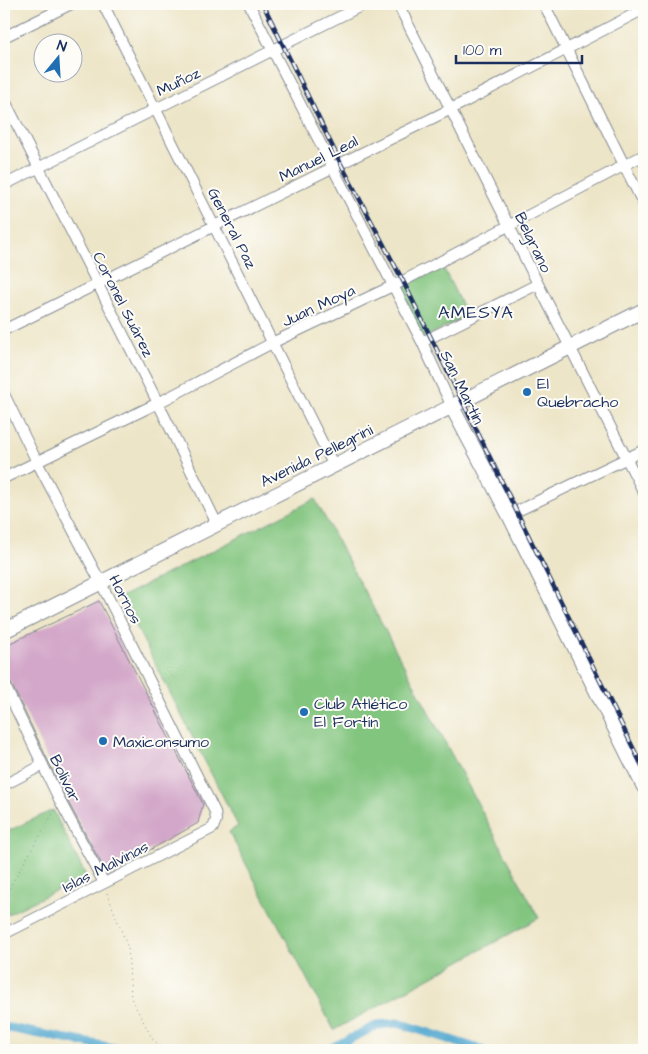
<svg xmlns="http://www.w3.org/2000/svg" width="648" height="1054" viewBox="0 0 648 1054" font-family="'Architects Daughter',sans-serif">
  <style>
    .green { fill: #82c57f; stroke: #4e7a6e }
    .lines { fill: none; stroke-linecap: round; stroke-linejoin: round }
    .canal { stroke: #54a9d0; stroke-width: 9 }
    .building { fill: #d3a7c9 }
    .street-casing { stroke: #848a92; stroke-width: 12 }
    .secondary-casing { stroke: #848a92; stroke-width: 16 }
    .path { stroke: #848a92; stroke-width: 1; stroke-dasharray: 1 4; stroke-linecap: butt }
    .street { stroke: #fff; stroke-width: 10 }
    .secondary { stroke: #fff; stroke-width: 14 }
    .rail-casing { stroke: #1b2f5e; stroke-width: 4.5 }
    .rail { stroke: #fdfcf7; stroke-width: 2.5; stroke-dasharray: 8; stroke-linecap: butt }
    .poi-dot { fill: #1f6fb2; stroke: #fdfcf7; stroke-width: 2 }
    .labels { text-anchor: middle; stroke-width: 4; stroke-linejoin: round; paint-order: stroke }
    .street-label { font-size: 16px; fill: #1b2f5e; stroke: #fdfcf7 }
    .poi-label { font-size: 16px; fill: #1b2f5e; stroke: #fdfcf7; text-anchor: start }
    .neighbourhood-label { font-size: 18px; letter-spacing: 1px; fill: #1b2f5e; stroke: #fdfcf7 }
  </style>
  <rect width="100%" height="100%" fill="#fdfcf7"/>
  <filter id="ink" filterUnits="userSpaceOnUse"><feTurbulence type="fractalNoise" baseFrequency=".02" numOctaves="2"/><feDisplacementMap in="SourceGraphic" scale="10" xChannelSelector="R" yChannelSelector="G"/><feConvolveMatrix kernelMatrix="1 2 1 2 8 2 1 2 1" color-interpolation-filters="sRGB"/></filter>
  <filter id="wash" filterUnits="userSpaceOnUse"><feTurbulence type="fractalNoise" baseFrequency=".0096" numOctaves="4" result="noise"/><feDisplacementMap in="SourceGraphic" scale="20" xChannelSelector="R" yChannelSelector="G"/><feGaussianBlur stdDeviation="1.12" result="paint"/><feColorMatrix in="noise" values="0 0 0 0 0 0 0 0 0 0 0 0 0 0 0 0 0 1.4 0 .05"/><feComposite in="paint" operator="in"/></filter>
  <g filter="url(#wash)">
    <rect width="100%" height="100%" fill="#ede5c7"/>
    <path class="green" d="M443 267 467 316 423 338 399 289Z
      M315 499 539 918 334 1030 229 832 238 826 121 597Z
      M53 810 86 876 4 916V833Z"/>
    <g class="lines">
      <path class="canal" d="M4 1027 124 1050
        M327 1050 378 1025 398 1023 482 1050"/>
    </g>
    <g id="blocks">
      <path class="building" d="M99 601 203 804 198 823 107 874 66 798 10 681 4 677V646Z"/>
    </g>
  </g>
  <g filter="url(#ink)">
    <use href="#blocks" fill-opacity="0" stroke="#848a92" stroke-width="1"/>
    <g class="lines">
      <g class="street-casing">
        <path id="street" d="M103 4 334 466
          M249 4 422 342 452 407
          M398 4 538 284 644 493
          M544 4 644 205
          M4 37 71 4
          M4 99 158 403 217 524
          M4 185 365 4
          M4 330 451 109 644 9
          M422 342 538 284
          M4 394 37 462 101 583 215 812 216 820 213 828 4 934
          M4 478 158 403 274 342 403 281 644 155
          M509 515 644 450
          M4 684 60 801 104 883
          M4 785 43 765"/>
      </g>
      <g class="secondary-casing">
        <path id="secondary" d="M452 407 509 515 644 787
          M4 631 644 310"/>
      </g>
      <path class="path" d="M107 893 128 948 131 998 153 1040 166 1050
        M4 897 55 810"/>
      <use href="#street" class="street"/>
      <use href="#secondary" class="secondary"/>
      <g class="rail-casing">
        <path id="rail" d="M263 4 341 164 403 281 644 770"/>
      </g>
      <use href="#rail" class="rail"/>
    </g>
  </g>
  <g class="poi-dot">
    <circle cx="527" cy="392" r="5"/>
    <circle cx="304" cy="712" r="5"/>
    <circle cx="103" cy="741" r="5"/>
  </g>
  <g class="labels">
    <g class="street-label">
      <text transform="translate(178 81) rotate(-26)" y="6">Muñoz</text>
      <text transform="translate(318 158) rotate(-26)" y="6">Manuel Leal</text>
      <text transform="translate(233 228) rotate(63)" y="6">General Paz</text>
      <text transform="translate(534 242) rotate(64)" y="6">Belgrano</text>
      <text transform="translate(124 304) rotate(63)" y="6">Coronel Suárez</text>
      <text transform="translate(318 305) rotate(-25)" y="6">Juan Moya</text>
      <text transform="translate(463 387) rotate(64)" y="6">San Martín</text>
      <text transform="translate(316 455) rotate(-26)" y="6">Avenida Pellegrini</text>
      <text transform="translate(126 599) rotate(63)" y="6">Hornos</text>
      <text transform="translate(66 778) rotate(64)" y="6">Bolívar</text>
      <text transform="translate(105 866) rotate(-27)" y="6">Islas Malvinas</text>
    </g>
    <g class="poi-label">
      <text x="537" y="389">El<tspan x="537" dy="18">Quebracho</tspan></text>
      <text x="314" y="709">Club Atlético<tspan x="314" dy="18">El Fortín</tspan></text>
      <text x="113" y="747">Maxiconsumo</text>
    </g>
    <g class="neighbourhood-label">
      <text x="476" y="318">AMESYA</text>
    </g>
  </g>
  <rect width="648" height="1054" fill="none" stroke="#fdfcf7" stroke-width="20"/>
  <g transform="translate(58 58) rotate(18)"><circle r="24" fill="#fdfcf7" stroke="#a3aaba"/>
  <path d="M0-4L9 19L0 12L-9 19Z" fill="#1f6fb2"/>
  <text y="-8" font-size="14" font-weight="bold" text-anchor="middle" fill="#1b2f5e">N</text>
  </g>
  <path d="M456 55v8h126v-8" fill="none" stroke="#1b2f5e" stroke-width="2.5"/>
  <text x="463" y="55" font-size="15" fill="#1b2f5e" stroke="#fdfcf7" stroke-width="4" paint-order="stroke">100 m</text>
</svg>
